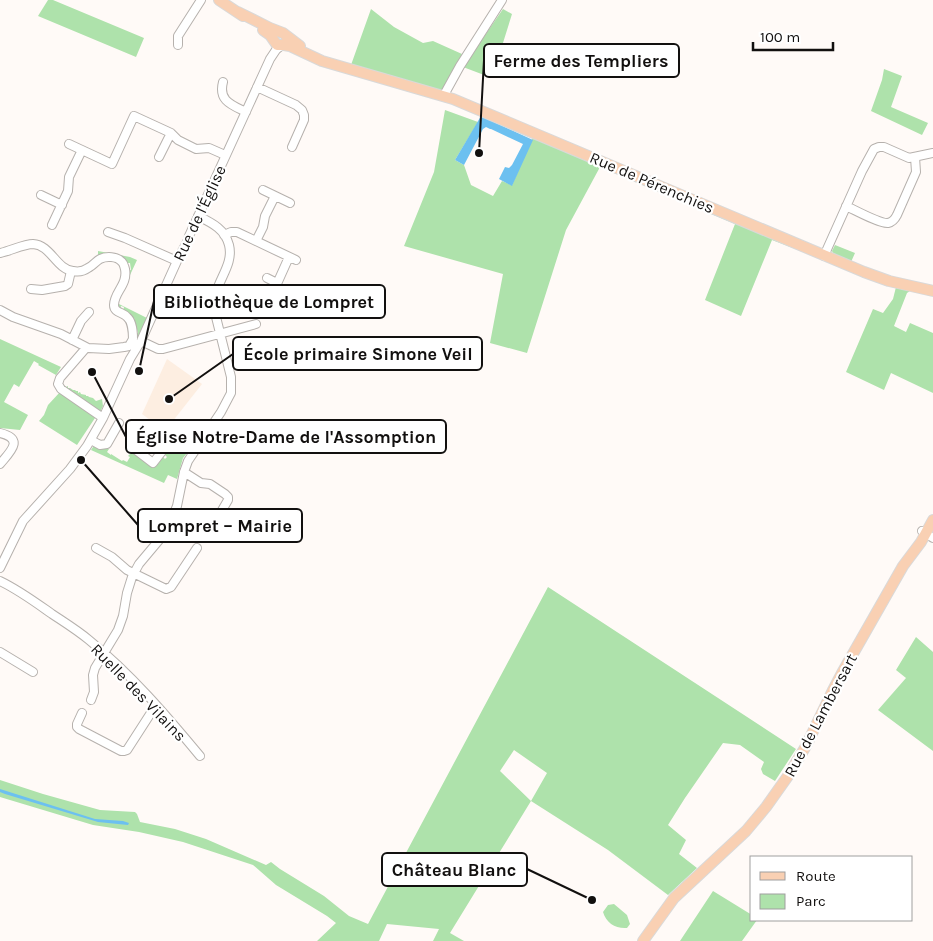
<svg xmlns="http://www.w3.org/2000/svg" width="933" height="941" viewBox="0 0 933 941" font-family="Karla,sans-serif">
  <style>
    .education { fill: #fdeee1 }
    .green { fill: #aee2ab; fill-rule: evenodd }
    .water { fill: #6cc0f0 }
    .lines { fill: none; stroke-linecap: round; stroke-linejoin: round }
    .minor-casing { stroke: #b6b1ad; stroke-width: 10 }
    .major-casing { stroke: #d9d9d9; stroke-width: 12 }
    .minor { stroke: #fff; stroke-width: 8 }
    .major { stroke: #f9d0b3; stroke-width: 10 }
    .labels { text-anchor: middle; stroke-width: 4.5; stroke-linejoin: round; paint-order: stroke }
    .street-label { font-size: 16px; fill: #12100f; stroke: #fff }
    .leader { fill: none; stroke: #12100f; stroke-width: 2 }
    .callout-dot { fill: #12100f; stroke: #fff; stroke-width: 2 }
    .callout { fill: #fff; stroke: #12100f; stroke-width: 2 }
    .callout-label { font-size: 18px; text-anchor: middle; font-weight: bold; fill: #12100f }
  </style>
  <rect width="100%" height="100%" fill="#fffaf7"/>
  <path class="education" d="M167 359 202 384 165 431 142 414Z"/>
  <path class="green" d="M48 0H53L144 38 136 57 38 16Z
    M371 9 394 27 423 43 433 41 462 54 457 65 438 100 369 80 372 71 351 65Z
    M503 9 512 14 492 78 463 67Z
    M884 69 902 76 891 107 928 123 922 135 871 111 882 80Z
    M445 110 478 122 455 160 464 165 471 185 493 196 502 181 512 185 533 137 600 167 566 230 527 353 490 343 503 274 404 246 434 172Z
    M615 162 814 256 772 240 741 316 705 300 735 224 612 172Z
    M835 245 855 253 851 262 834 255 832 251Z
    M98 251 130 257 137 260 117 303 147 318 138 337 135 334 138 333 134 318H131L129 313 123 310 124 307 121 306 120 309 116 305 128 271 131 270 130 263H126L98 256Z
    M896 287 910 291 907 293 894 326 906 332 910 323 933 333V393L891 373 884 390 846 372 873 309 883 313 893 299Z
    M0 339 61 367 56 375 38 365 39 364 34 361 19 387 14 384 4 402 28 415 20 430 0 428Z
    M63 384 66 387 68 386V388H70L73 390H75L76 391H78V393L80 392 81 394 86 395V396H88L89 397 93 398 96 401 102 399 103 406 100 412 62 385Z
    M60 392 94 416 95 418 77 445 39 421 44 415 48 405Z
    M188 444H191L192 447 183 458 177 479 168 475 164 483 91 450 93 447 108 445 107 448 109 449 107 452 111 455V454L122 461 123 460 127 462 130 457 128 456 130 454H134L150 465 158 464 163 457 165 459 167 457 165 455 169 449V447Z
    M548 587 796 749 775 781 763 774 761 769 764 762 740 745 723 743 685 798 668 825 686 840 679 854 697 868 668 895 608 850 531 801 450 933 464 941H433L439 929 387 924 379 941H317L336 923 327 916 276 885 253 865 183 842 139 832 93 825 0 797V780L43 794 100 810 135 812 137 814 140 822 175 829 206 839 266 865 271 862 280 869 324 896 349 916 368 924ZM514 750 547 773 531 801 500 771Z
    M916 637 933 652V751L878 710 906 678 896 670Z
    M713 891 752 915V920H757L742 941H680Z
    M614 904 627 915 630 924 627 928C616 929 606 923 603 912L608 905Z"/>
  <path class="water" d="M481 116 533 140 512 186 499 179 505 167 509 168 512 165 523 144 491 129H490L486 127 483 129 464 165 455 160Z
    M0 789 95 819 123 821 129 823 128 825 98 822 5 794 0 792Z"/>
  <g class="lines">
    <g class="minor-casing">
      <path id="minor" d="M178 45V36L201 0
        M223 82C218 101 232 105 246 112
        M257 87 296 105 302 110 304 115V120L292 147
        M444 95 460 66 502 0
        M69 144 112 164 134 116 171 133 178 140 196 149 209 148 225 155
        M159 157 171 133
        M263 190 290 203
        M41 195 62 205
        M846 206C855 210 880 224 888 223 893 222 895 219 897 215L916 172 915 157
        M52 225 68 191 69 177 82 150
        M108 232 125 238 177 261
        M224 235 231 232H237L296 260
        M256 241 263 227 265 216 275 196
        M0 253C10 251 24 244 33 244 51 245 56 269 73 271 78 272 84 271 88 268 93 266 96 261 100 259 106 256 117 256 122 262 124 264 124 266 125 269 128 285 114 292 114 305 114 313 123 312 127 317 132 321 133 333 133 339L129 346 124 347 109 349 88 348 61 334 13 317 0 310
        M824 256 862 171 874 149 879 147H884L909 158 933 153
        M267 278 277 283
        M276 286 289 257
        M31 289 42 290 65 286 68 284 71 271
        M72 340 81 321 89 312
        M141 341 158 349H163L256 324
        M86 348 60 378 58 384 61 389 103 418
        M0 433C25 439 10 452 0 464
        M91 440 100 445 107 444 119 423
        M167 445 149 432 136 450 153 463 167 445 197 439 201 441
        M184 472 201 483 210 484 225 494 228 497V500L221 512
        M922 531 933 538
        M96 548 112 557 127 570 166 589 171 587 197 548
        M0 568 23 521 70 469 87 446 103 418 130 359 141 341 177 261 188 240 189 236 270 59 276 50 282 45
        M0 581C19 590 35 602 52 614 64 622 77 630 89 640 131 674 166 715 200 756
        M0 652 33 672
        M91 700 94 692 93 675 95 668 118 630 123 616 127 593 132 577 139 564 160 539 169 525 177 506 184 472 188 461 221 412 231 393V377L215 313C209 286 235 269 229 245 225 229 212 223 198 216
        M82 713 77 724V727L79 729 121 751H124L127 750 156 705"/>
    </g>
    <g class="major-casing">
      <path id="major" d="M219 0 243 16
        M238 12 270 28 283 33 300 46
        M263 30 270 35 277 45H284L287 41
        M284 45 290 46 322 61 453 99 864 272 889 281 933 291
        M643 941 674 898 746 831 766 807 788 776 806 746 833 690 842 673 903 566 921 542 933 520"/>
    </g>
    <use href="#minor" class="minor"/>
    <use href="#major" class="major"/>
  </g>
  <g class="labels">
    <g class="street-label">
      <text transform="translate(652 182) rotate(23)" y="6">Rue de Pérenchies</text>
      <text transform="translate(199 213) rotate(-65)" y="6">Rue de l'Église</text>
      <text transform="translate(139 692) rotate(46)" y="6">Ruelle des Vilains</text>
      <text transform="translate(820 715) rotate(-62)" y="6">Rue de Lambersart</text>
    </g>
  </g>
  <path class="leader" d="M479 153L484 60M139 371L154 301M169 399L233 354M92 372L126 437M81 460L138 525M592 900L527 869"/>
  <g class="callout-dot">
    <circle cx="479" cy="153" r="5"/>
    <circle cx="139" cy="371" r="5"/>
    <circle cx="169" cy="399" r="5"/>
    <circle cx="92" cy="372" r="5"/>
    <circle cx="81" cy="460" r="5"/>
    <circle cx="592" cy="900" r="5"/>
  </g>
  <g class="callout">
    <rect x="484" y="44" width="195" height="33" rx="5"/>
    <rect x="154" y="285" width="231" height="33" rx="5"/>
    <rect x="233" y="337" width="249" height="33" rx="5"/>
    <rect x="126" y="420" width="320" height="33" rx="5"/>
    <rect x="138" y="509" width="164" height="33" rx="5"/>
    <rect x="382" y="853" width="145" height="33" rx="5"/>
  </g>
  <g class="callout-label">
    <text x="581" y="67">Ferme des Templiers</text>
    <text x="269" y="308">Bibliothèque de Lompret</text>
    <text x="358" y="360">École primaire Simone Veil</text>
    <text x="286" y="443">Église Notre-Dame de l'Assomption</text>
    <text x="220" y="532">Lompret – Mairie</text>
    <text x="454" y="876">Château Blanc</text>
  </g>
  <rect x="750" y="856" width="162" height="65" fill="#ffffff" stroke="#a09f9f"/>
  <rect x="760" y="872" width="25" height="8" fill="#f9d0b3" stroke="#a09f9f"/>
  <text x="796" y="881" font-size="15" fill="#12100f">Route</text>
  <rect x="760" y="894" width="25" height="15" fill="#aee2ab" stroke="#a09f9f"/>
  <text x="796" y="906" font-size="15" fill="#12100f">Parc</text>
  <path d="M753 42v8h80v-8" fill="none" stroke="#12100f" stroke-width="2.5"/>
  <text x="760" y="42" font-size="15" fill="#12100f" stroke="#ffffff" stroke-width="4" paint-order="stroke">100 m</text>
</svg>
